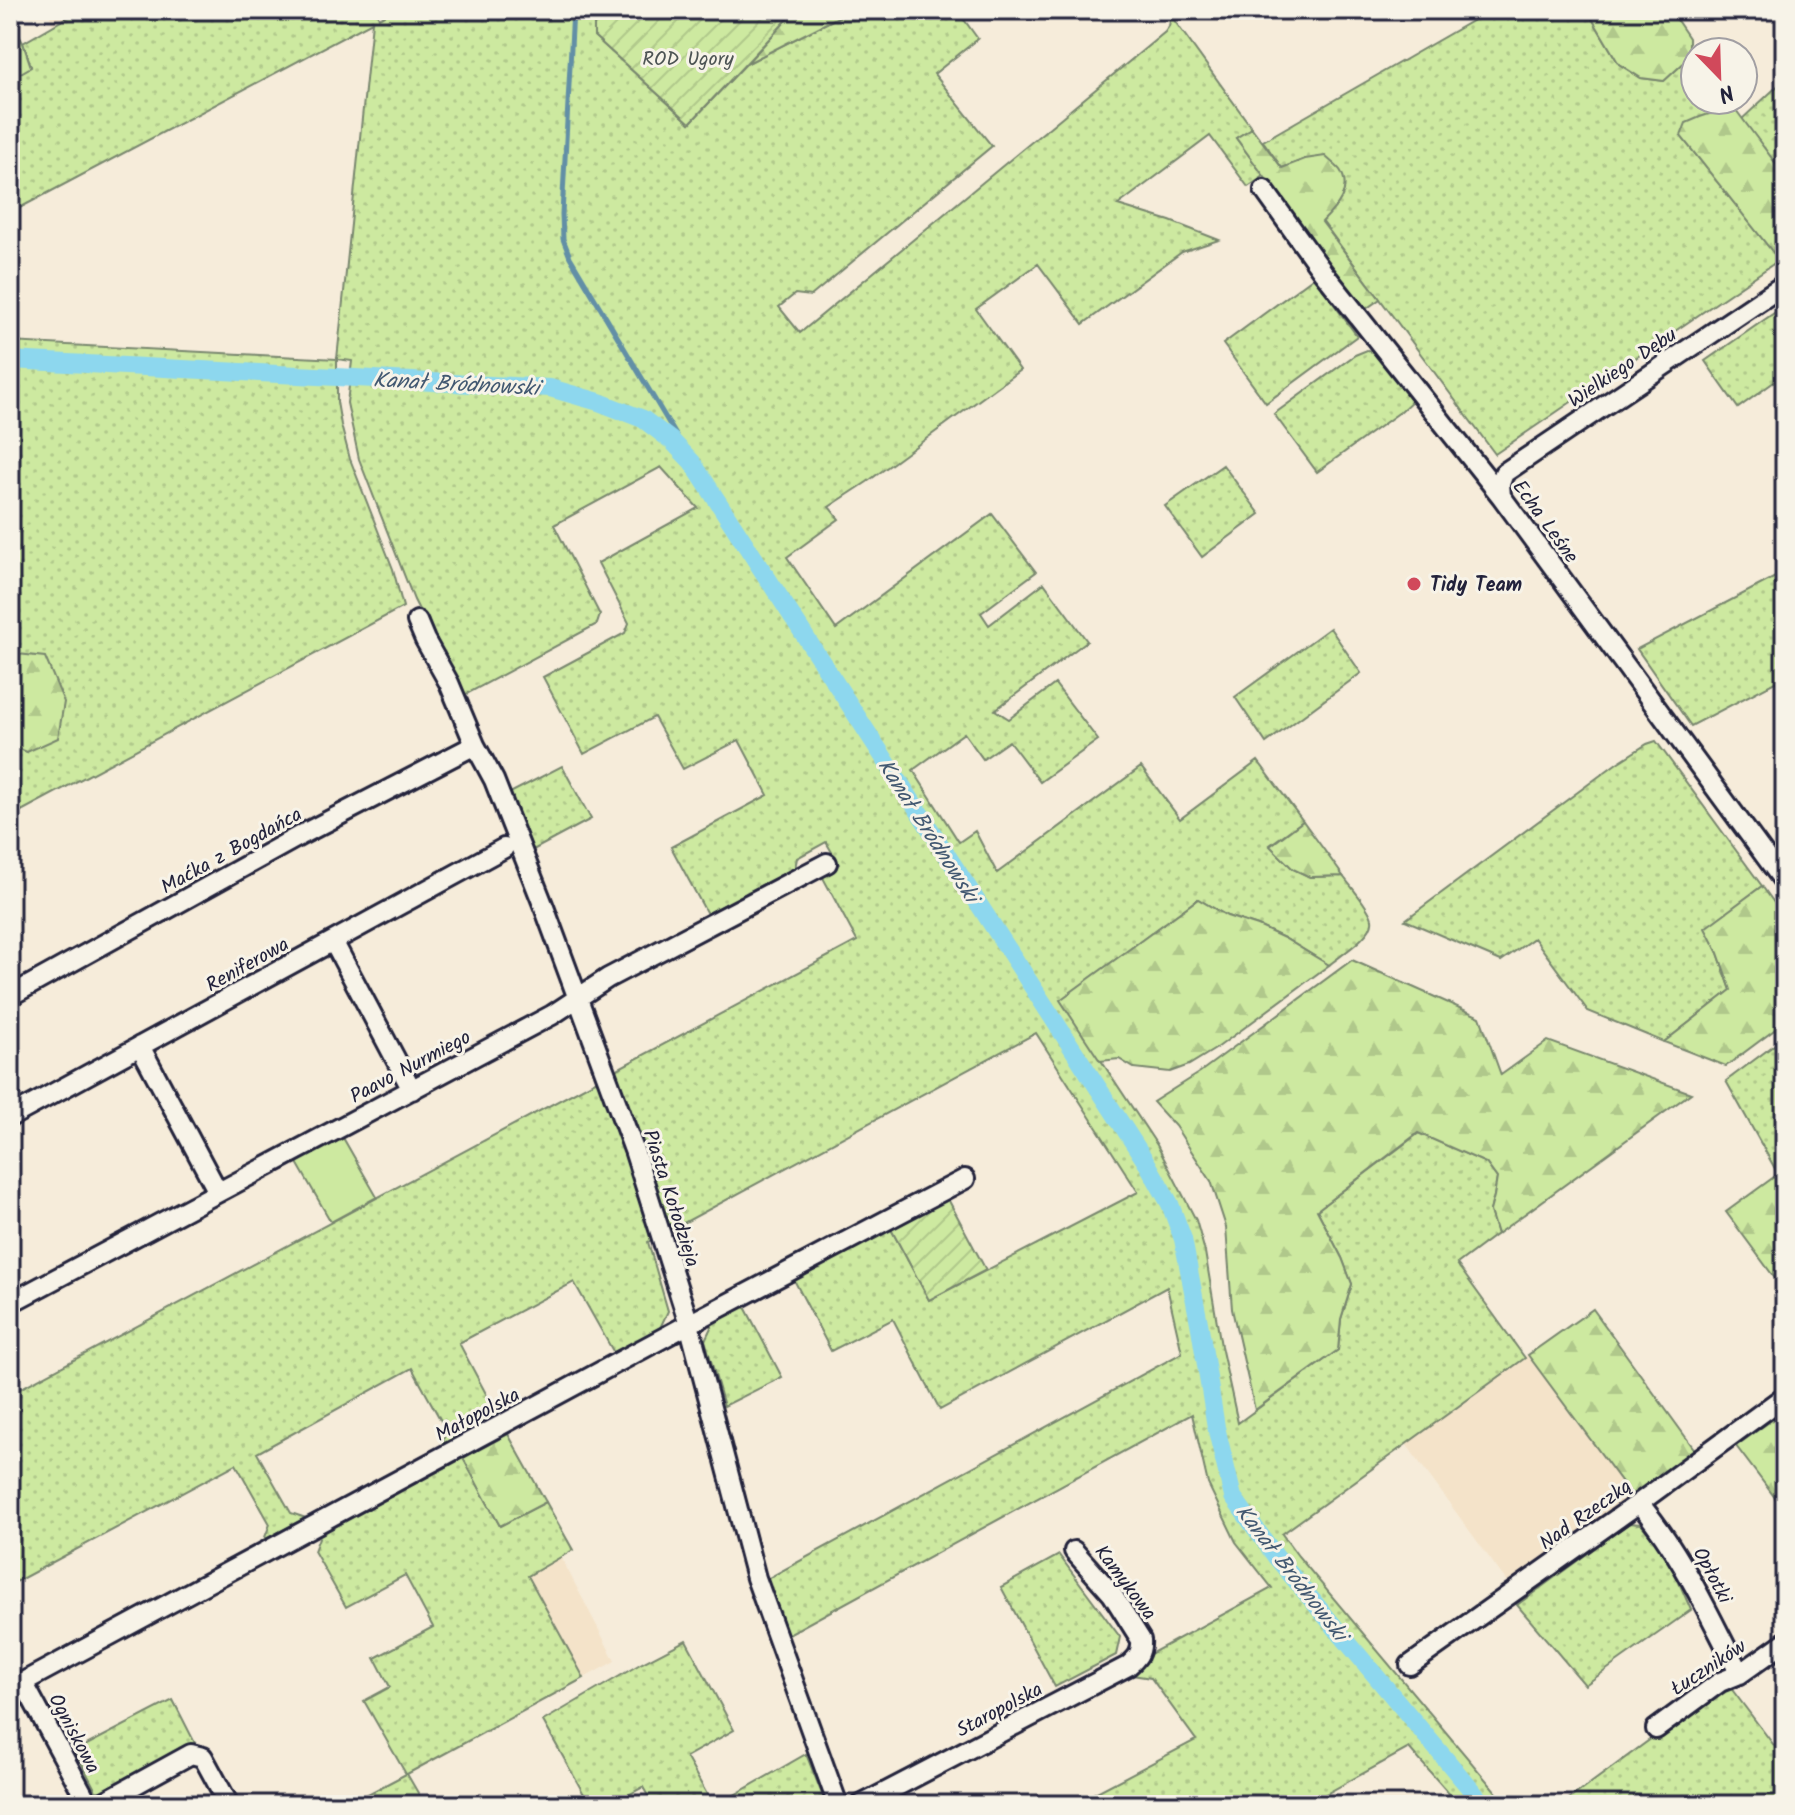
<svg xmlns="http://www.w3.org/2000/svg" width="1795" height="1815" viewBox="0 0 1795 1815" font-family="Kalam,sans-serif">
  <style>
    .built { fill: #f4e3c9 }
    .grass { fill: url(#grass-dots); stroke: #78866e; stroke-width: 2 }
    .forest { fill: url(#forest-firs); stroke: #78866e; stroke-width: 2 }
    .park { fill: #cde9a0; stroke: #78866e; stroke-width: 2 }
    .garden { fill: url(#garden-furrows); stroke: #78866e; stroke-width: 2 }
    .lines { fill: none; stroke-linecap: round; stroke-linejoin: round }
    .stream { stroke: #628fa6; stroke-width: 5 }
    .canal { stroke: #8dd7ee; stroke-width: 18 }
    .minor-casing { stroke: #22223b; stroke-width: 24 }
    .minor { stroke: #f7f3e8; stroke-width: 18 }
    .poi-dot { fill: #d1495b; stroke: #f7f3e8; stroke-width: 3 }
    .labels { text-anchor: middle; stroke-width: 6; stroke-linejoin: round; paint-order: stroke }
    .park-label { font-size: 20px; fill: #4d5454; stroke: #f7f3e8 }
    .street-label { font-size: 20px; fill: #22223b; stroke: #f7f3e8 }
    .poi-label { font-size: 20px; font-weight: bold; fill: #22223b; stroke: #f7f3e8; text-anchor: start }
    .water-label { font-size: 22px; font-style: italic; fill: #425871; stroke: #f7f3e8 }
  </style>
  <defs>
    <pattern id="grass-dots" width="8" height="8" patternUnits="userSpaceOnUse" patternTransform="scale(2)"><rect width="8" height="8" fill="#cde9a0"/><path d="M2 2h.1M6 6h.1" fill="none" stroke="#b0c88b" stroke-width="1.8" stroke-linecap="round"/></pattern>
    <pattern id="forest-firs" width="22" height="20" patternUnits="userSpaceOnUse" patternTransform="scale(2)"><rect width="22" height="20" fill="#cde9a0"/><path d="M5 1l3.5 6h-7zM16 11l3.5 6h-7z" fill="#b0c88b"/></pattern>
    <pattern id="garden-furrows" width="10" height="10" patternUnits="userSpaceOnUse" patternTransform="scale(2)"><rect width="10" height="10" fill="#cde9a0"/><path d="M-1 1l2-2M0 10L10 0M9 11l2-2" fill="none" stroke="#b0c88b"/></pattern>
  </defs>
  <rect width="100%" height="100%" fill="#f6ecda"/>
  <filter id="ink" filterUnits="userSpaceOnUse"><feTurbulence type="fractalNoise" baseFrequency=".0125" numOctaves="2"/><feDisplacementMap in="SourceGraphic" scale="16" xChannelSelector="R" yChannelSelector="G"/><feConvolveMatrix kernelMatrix="1 2 1 2 8 2 1 2 1" color-interpolation-filters="sRGB"/></filter>
  <g filter="url(#ink)">
    <path class="built" d="M48 10H80L53 26Z
      M1528 1355 1633 1497 1510 1586 1406 1444Z
      M561 1557 615 1661 584 1678 528 1575Z"/>
    <path class="grass" d="M80 10H376L379 18 393 10H594V36L690 123 746 64 852 10H957L978 39 934 74 992 146 811 296 795 294 779 307 800 333 1165 32 1169 26 1171 16 1252 128 1236 138 1264 176 1248 187 1210 136 1118 205 1170 221 1219 240 1182 252 1083 324 1038 264 976 309 1020 370 867 482 829 507 839 519 787 557 836 629 992 514 1036 572 981 613 989 625 1044 583 1087 641 995 710 1009 719 1055 684 1098 740 1040 782 1009 741 983 759 964 733 913 770 959 842 975 831 997 873 1141 767 1180 819 1258 761 1303 821 1270 845 1293 869 1310 877 1343 876C1351 887 1370 908 1372 919 1375 934 1341 955 1329 965L1284 938 1258 926 1227 916 1198 899 1061 1000 1157 1145 1196 1220 1205 1252 1221 1346 1238 1423 1338 1350 1341 1319 1352 1284 1342 1258 1317 1210 1419 1133 1486 1163 1497 1178 1494 1196 1490 1211 1497 1234 1457 1264 1525 1358 1282 1534 1298 1556 1507 1805H1459L1409 1748 1306 1805H1072L1196 1740 1151 1678 1132 1675 1150 1654 1272 1588 1236 1542 1208 1484 1192 1414 785 1636 765 1580 1182 1353 1167 1287 940 1410 893 1319 831 1351 793 1278 891 1229 929 1300 1138 1192 1036 1033 667 1232 610 1073 857 941 821 874 839 864 826 842 797 858 795 868 707 914 671 847 768 795 739 740 683 769 654 717 584 754 543 677 625 633 629 623 598 563 698 508 661 467 554 525 600 615 597 624 463 696 414 600 359 459 347 403 352 361 337 359V402L341 425 350 459 393 569 403 607 10 817V745L27 752 16 632 10 622V342L337 359 372 22 10 213V79L31 66 23 43Z
      M1491 10H1587L1619 64 1641 78 1664 81 1689 58 1695 65V100H1728L1733 106 1681 136 1779 260 1495 454 1322 221 1305 159 1282 168 1263 141Z
      M1785 79V176L1742 119Z
      M1314 277 1357 336 1266 403 1223 344Z
      M1780 309 1785 316V374L1738 408 1705 361Z
      M1367 350 1377 354 1413 400 1400 412 1317 472 1274 414 1355 355Z
      M1223 465 1260 514 1202 557 1165 506Z
      M1785 572V677L1691 726 1637 649Z
      M1330 628 1361 673 1266 743 1235 697Z
      M1656 741 1762 886 1706 928 1718 953 1731 990 1664 1042 1588 1011 1534 938 1501 961 1405 920 1617 763 1647 744Z
      M562 766 591 819 533 850 510 793Z
      M1785 1037V1169L1778 1174 1726 1081Z
      M601 1078 655 1238 648 1242 668 1311 660 1328 614 1353 574 1282 459 1343 492 1405 509 1409 442 1445 446 1430 412 1368 257 1453 291 1513 306 1518 264 1540 270 1524 236 1464 10 1585V1394Z
      M744 1305 782 1377 724 1406 705 1340 714 1321Z
      M463 1458 500 1526 546 1502 573 1550 528 1576 584 1678 407 1774 425 1805H347L406 1774 364 1701 390 1687 375 1658 433 1627 405 1575 346 1607 314 1551 320 1535Z
      M1629 1523 1641 1524 1668 1557 1691 1610 1585 1685 1517 1605Z
      M1059 1555 1120 1637 1116 1655 1055 1687 1001 1587Z
      M686 1640 734 1730 686 1757 713 1805H653L643 1787 610 1805H590L543 1721 642 1663Z
      M1727 1683 1785 1760V1805H1561Z
      M173 1700 196 1745 107 1793 96 1791 75 1751Z
      M806 1754 824 1799 821 1805H717Z"/>
    <path class="forest" d="M796 10H852L746 64Z
      M1587 10H1670L1689 38V58L1664 81 1641 78 1619 64Z
      M10 18 23 43 31 67 10 79Z
      M1733 106 1785 176V256L1779 260 1681 136 1686 123 1700 117Z
      M1252 128 1282 168 1305 159 1325 156C1329 160 1336 165 1340 170 1353 190 1336 208 1322 222L1380 299 1363 311 1236 138Z
      M10 622 16 632 18 654 45 657 64 702 58 738 27 752 10 745Z
      M1303 821 1343 876 1310 877 1293 869 1270 846Z
      M1762 886 1785 918V1022L1726 1066 1664 1042 1731 990 1718 953 1705 928Z
      M1198 899 1227 916 1258 926 1284 938 1329 965 1217 1048 1189 1065 1170 1072 1134 1068 1119 1059 1100 1061 1060 1000Z
      M1352 960 1480 1017 1501 1075 1548 1041 1691 1093 1497 1234 1490 1211 1494 1196 1497 1178 1486 1163 1418 1133 1317 1210 1342 1258 1352 1284 1341 1319 1338 1350 1255 1410 1232 1309 1226 1227 1211 1181 1175 1126 1153 1102 1200 1072Z
      M1785 1169V1292L1726 1212Z
      M1593 1309 1695 1450 1633 1497 1528 1355Z
      M1776 1417 1785 1430V1511L1736 1446Z
      M508 1434 546 1502 500 1526 463 1458Z"/>
    <path class="park" d="M342 1136 377 1197 331 1222 296 1161Z"/>
    <path class="garden" d="M594 10H796L690 123 594 36Z
      M948 1199 986 1270 929 1300 891 1229Z"/>
    <g class="lines">
      <path class="stream" d="M573 10 562 214 563 239 570 257 692 462"/>
      <path class="canal" d="M10 360 550 388 599 402 643 419 672 441 692 462 1148 1165 1170 1204 1183 1239 1200 1328 1216 1427 1233 1497 1276 1557 1484 1805"/>
      <g class="minor-casing">
        <path id="minor" d="M1264 190 1323 272 1501 496 1785 883
          M1501 496 1500 484 1504 473 1785 284
          M417 621 425 640 449 683 475 745 494 780 544 907 634 1150 689 1324 756 1578 838 1805
          M333 941 412 1090
          M10 996 301 835 475 745
          M140 1046 218 1192
          M10 1117 504 848
          M10 1303 552 1015 608 978 827 863
          M1639 1503C1683 1555 1708 1614 1740 1674
          M1410 1665 1639 1503 1785 1396
          M23 1682 89 1805
          M10 1689 689 1324 965 1179
          M1656 1729 1720 1682 1740 1674 1785 1642
          M98 1805 191 1754 203 1757 228 1803
          M861 1805 1128 1666C1137 1658 1142 1653 1141 1640L1112 1594 1074 1551"/>
      </g>
      <use href="#minor" class="minor"/>
    </g>
  </g>
  <circle class="poi-dot" cx="1414" cy="584" r="8"/>
  <g class="labels">
    <g class="park-label">
      <text x="688" y="65">ROD Ugory</text>
    </g>
    <g class="street-label">
      <text transform="translate(1622 367) rotate(-34)" y="7">Wielkiego Dębu</text>
      <text transform="translate(1546 521) rotate(54)" y="7">Echa Leśne</text>
      <text transform="translate(231 850) rotate(-29)" y="7">Maćka z Bogdańca</text>
      <text transform="translate(247 964) rotate(-29)" y="7">Reniferowa</text>
      <text transform="translate(410 1066) rotate(-28)" y="7">Paavo Nurmiego</text>
      <text transform="translate(672 1198) rotate(72)" y="7">Piasta Kołodzieja</text>
      <text transform="translate(477 1414) rotate(-28)" y="7">Małopolska</text>
      <text transform="translate(1585 1514) rotate(-35)" y="7">Nad Rzeczką</text>
      <text transform="translate(1713 1575) rotate(62)" y="7">Opłotki</text>
      <text transform="translate(1126 1582) rotate(53)" y="7">Kamykowa</text>
      <text transform="translate(1708 1667) rotate(-33)" y="7">Łuczników</text>
      <text transform="translate(999 1709) rotate(-28)" y="7">Staropolska</text>
      <text transform="translate(75 1733) rotate(62)" y="7">Ogniskowa</text>
    </g>
    <g class="poi-label">
      <text x="1430" y="591">Tidy Team</text>
    </g>
    <g class="water-label">
      <text transform="translate(456 383) rotate(3)" y="8">Kanał Bródnowski</text>
      <text transform="translate(929 830) rotate(57)" y="8">Kanał Bródnowski</text>
      <text transform="translate(1292 1572) rotate(52)" y="8">Kanał Bródnowski</text>
    </g>
  </g>
  <rect width="1795" height="1815" fill="none" stroke="#f7f3e8" stroke-width="40"/>
  <rect x="20" y="20" width="1755" height="1775" fill="none" stroke="#22223b" stroke-width="3" filter="url(#ink)"/>
  <g transform="translate(1719 76) rotate(157)"><circle r="38" fill="#f7f3e8" stroke="#a29fa3" stroke-width="2"/>
  <path d="M0-6L14 30L0 20L-14 30Z" fill="#d1495b"/>
  <text y="-12" font-size="22" font-weight="bold" text-anchor="middle" fill="#22223b">N</text>
  </g>
</svg>
